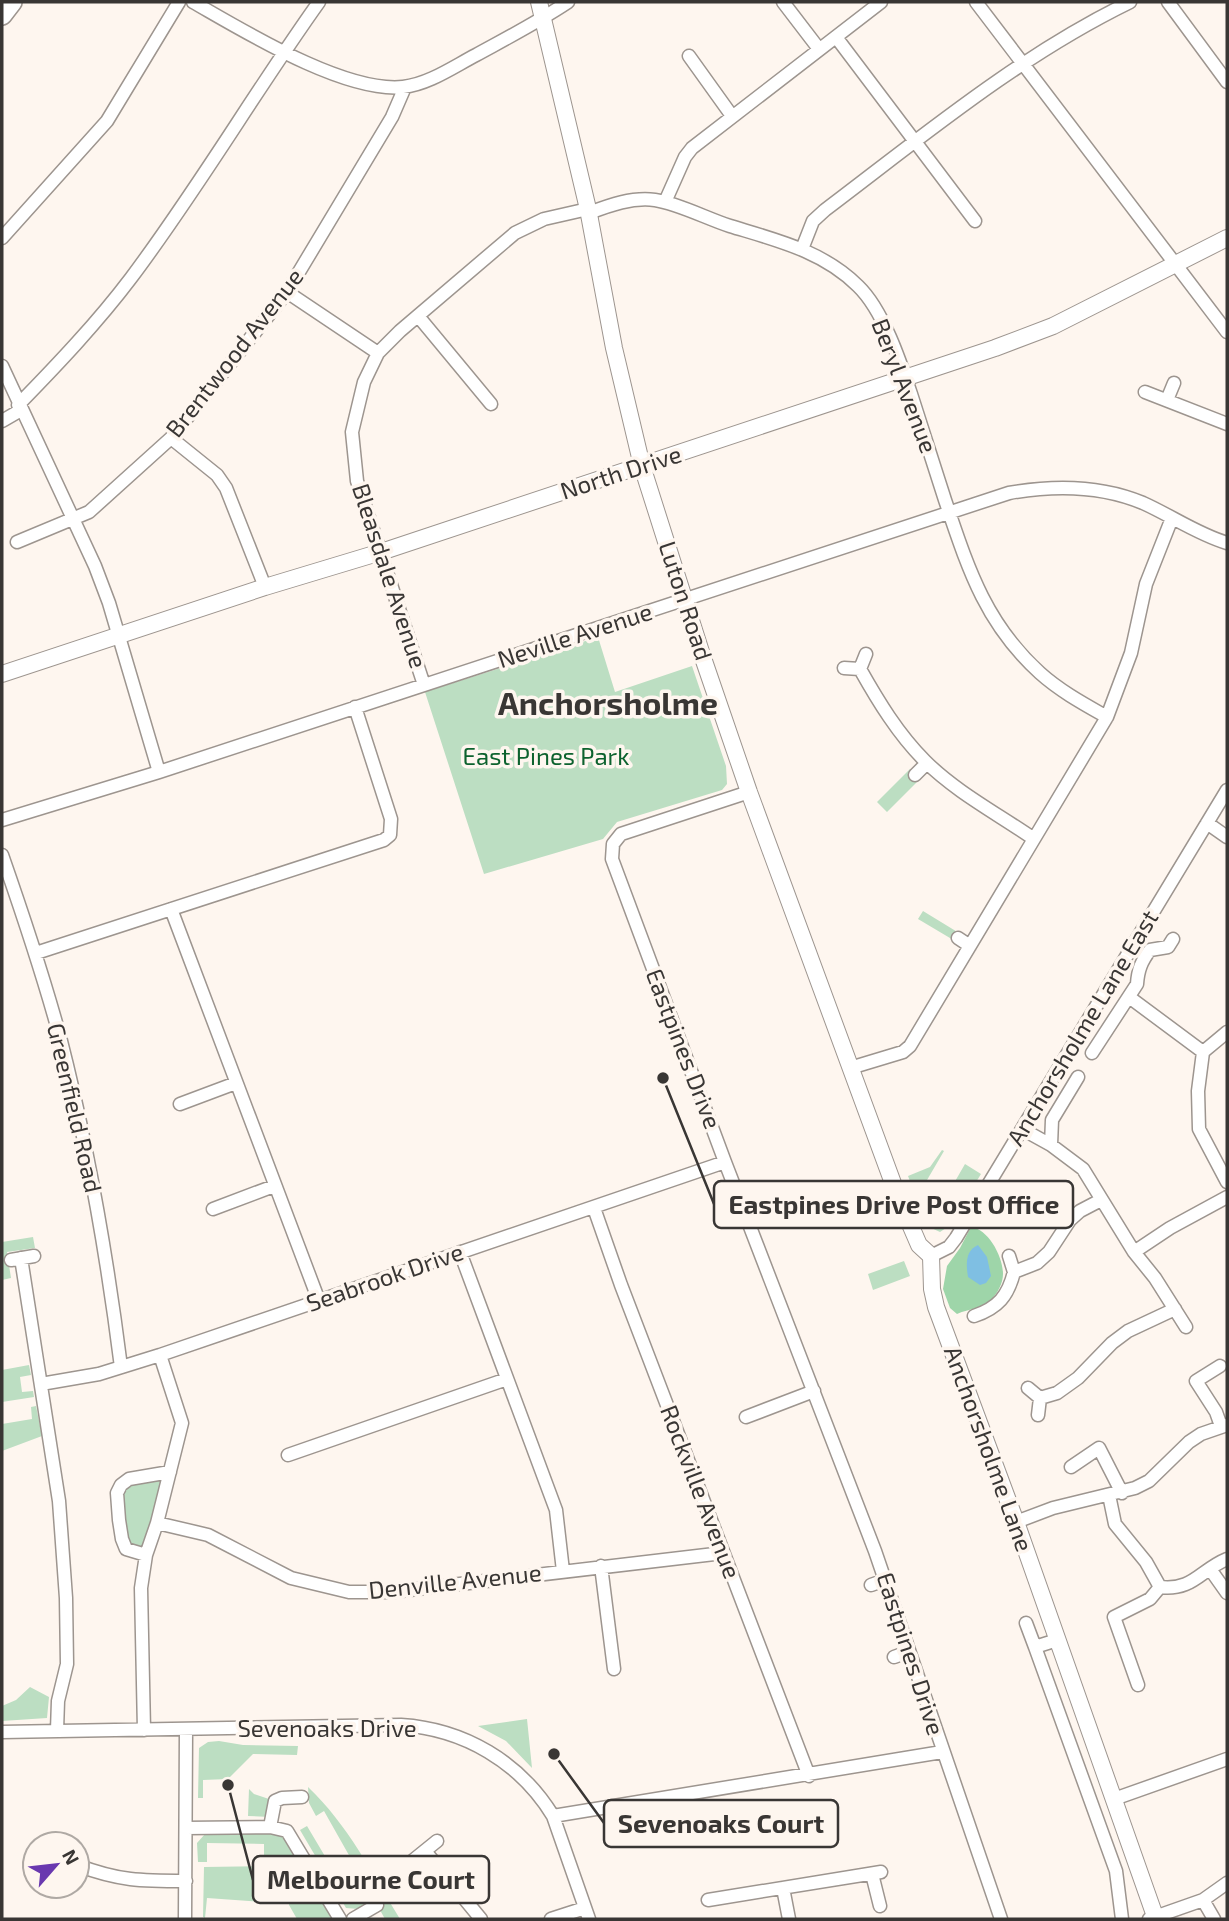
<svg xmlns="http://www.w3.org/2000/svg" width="1229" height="1921" viewBox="0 0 1229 1921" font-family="'Exo 2',sans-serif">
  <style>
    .green { fill: #bcdec2 }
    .forest { fill: #9ed5a9 }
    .water { fill: #7fbfe3 }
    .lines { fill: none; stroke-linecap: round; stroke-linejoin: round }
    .street-casing { stroke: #9d958f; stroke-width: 15 }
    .secondary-casing { stroke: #9d958f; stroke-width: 18 }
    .primary-casing { stroke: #9d958f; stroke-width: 22 }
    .street { stroke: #fff; stroke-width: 12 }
    .secondary { stroke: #fff; stroke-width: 16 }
    .primary { stroke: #fff; stroke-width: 19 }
    .labels { text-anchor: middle; stroke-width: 7; stroke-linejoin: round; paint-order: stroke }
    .street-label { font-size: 24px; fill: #393634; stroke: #fef6ef }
    .park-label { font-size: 24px; fill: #0d622e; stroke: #fef6ef }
    .district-label { font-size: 32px; font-weight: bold; fill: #393634; stroke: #fef6ef }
    .leader { fill: none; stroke: #393634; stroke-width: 2.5 }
    .callout-dot { fill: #393634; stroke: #fef6ef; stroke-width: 2.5 }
    .callout { fill: #fef6ef; stroke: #393634; stroke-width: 2.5 }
    .callout-label { font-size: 26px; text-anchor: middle; font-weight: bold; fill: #393634 }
  </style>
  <rect width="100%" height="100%" fill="#fef6ef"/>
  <path class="green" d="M598 637 615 692 692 666 726 766 727 784 722 790 617 822 603 839 484 874 425 692Z
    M910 769 920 779 887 812 877 802Z
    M923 911 959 933 955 941 918 919Z
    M942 1150 944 1151 920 1192 942 1204 965 1164 981 1174 949 1226 940 1232 927 1226 908 1176 930 1167Z
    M33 1237 35 1248 7 1252 11 1278 2 1280V1242Z
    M904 1261 910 1276 873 1290 868 1274Z
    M29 1365 31 1375 20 1377 22 1392 33 1391 34 1397 2 1402V1370Z
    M36 1406 42 1436 2 1451V1424L32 1419 31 1407Z
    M165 1473 151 1526 140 1554 126 1549 121 1485Z
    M30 1687 49 1697 47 1718 2 1721V1706L16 1700Z
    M527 1719 532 1768 506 1741 478 1726Z
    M219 1741 243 1745 298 1746 297 1755 253 1754 228 1779 203 1780V1798H198L199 1748 208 1742Z
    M308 1787C348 1825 372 1873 400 1919H385L324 1811 316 1816 309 1803Z
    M249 1789 254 1794 275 1801 271 1817 248 1816Z
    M307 1826 351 1900 366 1891 372 1901 358 1909 346 1908 300 1830Z
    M270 1832 285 1837 334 1919H297L289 1905 288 1865 265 1866 264 1902 207 1898 205 1918 203 1917 204 1867 264 1866V1844L207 1843V1862H198L197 1843 205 1834H210Z"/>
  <path class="forest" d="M971 1227C988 1229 1003 1256 1003 1274 1003 1283 998 1292 992 1299 981 1310 970 1308 957 1314L950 1308 943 1289 947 1266 960 1248Z"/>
  <path class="water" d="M978 1245 987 1257 991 1276 986 1283 980 1285 968 1277C966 1264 965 1251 978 1245Z"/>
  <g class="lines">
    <g class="street-casing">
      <path id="street" d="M193 2C244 31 344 93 403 87 429 84 453 67 476 55 507 38 538 22 568 2
        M783 2 819 49
        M976 2 1227 332
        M1168 2 1227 82
        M836 37 975 221
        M689 56 732 116
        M665 202 685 157 692 148 881 2
        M589 213C610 205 632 197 655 200 677 203 708 219 730 226 776 240 823 251 858 286 883 310 900 361 911 394 922 429 934 465 945 500 968 568 985 623 1040 673 1060 691 1084 704 1107 717
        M2 238 107 121 179 2
        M802 249 813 221 825 210C923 136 1019 56 1130 2
        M287 292 378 353
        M418 316 491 404
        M2 366 95 566 109 603 159 772
        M1145 392 1227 424
        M1167 400 1174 383
        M18 405C57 365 97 323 131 278 198 189 254 93 319 2
        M2 421 21 410
        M171 438 217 475 226 488 265 587
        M17 542 89 512 171 438 287 292 392 117 405 87
        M844 668 860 669C878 701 898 734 925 761 956 792 998 814 1034 839
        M860 669 866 654
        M424 685 357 481 352 432 364 382 378 353 400 331 515 233 544 219 588 209
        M915 775 927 763
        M749 792 621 834 613 844 612 859 725 1162 875 1551 1001 1919
        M2 820 159 772 1009 493C1054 485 1100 485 1143 503 1172 516 1197 534 1227 543
        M1207 823 1227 837
        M2 855C23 915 43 975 60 1037 88 1146 107 1256 121 1367
        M171 909 319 1301
        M958 938 970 946
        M36 953 384 840 390 835 391 819 355 707
        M1129 997 1203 1052
        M1227 1032 1203 1052 1198 1091 1199 1129 1227 1182
        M1092 1053 1137 984C1138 970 1141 962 1150 950L1168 947 1173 939
        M850 1068 903 1052 910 1046 1107 717 1131 653 1146 584 1172 518
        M180 1104 236 1083
        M1022 1129 1051 1145 1083 1169 1134 1252 1155 1278 1186 1327
        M1051 1145 1052 1120 1078 1077
        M594 1208 621 1285 809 1776
        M213 1209 274 1186
        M460 1252 556 1510 563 1571
        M1134 1252 1170 1228 1227 1197
        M931 1256 949 1247 956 1238 1227 790
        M1009 1256 1014 1272
        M21 1258 59 1501 66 1598 67 1664 58 1701 57 1730
        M11 1260 34 1256
        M974 1316C998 1308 1008 1296 1014 1272L1037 1263 1049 1252 1070 1220 1080 1211 1101 1200
        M1220 1366 1196 1381 1216 1412 1221 1426
        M41 1384 99 1374 160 1355 725 1162
        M1028 1388 1040 1398
        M1038 1415 1040 1398 1057 1393 1078 1378 1112 1343 1128 1331 1175 1309
        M746 1417 814 1391
        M288 1455 507 1379
        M1071 1467 1099 1448 1122 1493
        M1109 1495 1115 1524 1146 1562 1160 1587
        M1016 1522 1053 1508 1135 1488 1149 1481 1189 1442 1201 1434 1227 1425
        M157 1523 208 1535 291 1578 349 1592H392L723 1553
        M146 1555 126 1549 122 1539 119 1520 117 1493 121 1485 129 1479 170 1472
        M601 1566 614 1669
        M1210 1569 1227 1593
        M871 1585 885 1580
        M1160 1587C1193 1591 1200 1570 1227 1559
        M1026 1623 1035 1647
        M1057 1640 1035 1647 1116 1871 1122 1919
        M894 1657 908 1652
        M1138 1685 1114 1617 1150 1599 1160 1587
        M144 1730 141 1588 146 1555 157 1523 182 1423 160 1355
        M2 1732 401 1725C464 1729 520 1762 553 1816L589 1919
        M1114 1799 1227 1759
        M553 1816 942 1752
        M270 1827 275 1801 282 1798 302 1797
        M186 1828 270 1827 287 1831 340 1919
        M425 1851 481 1919
        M411 1862 437 1841
        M77 1865C119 1881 141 1881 186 1881
        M872 1874 880 1906
        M783 1888 789 1919
        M708 1900 881 1872
        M1203 1900 1214 1919
        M185 1919 186 1730
        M353 1919 377 1905
        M551 1919 585 1908
        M1149 1919 1203 1900 1227 1883"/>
    </g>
    <g class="secondary-casing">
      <path id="secondary" d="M539 2 588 209 614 348 642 466 702 655 749 792 897 1194 919 1245 931 1256 932 1289 936 1307 1016 1522 1156 1919
        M2 674 265 587 381 552 995 348 1053 326 1227 238"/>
    </g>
    <g class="primary-casing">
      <path id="primary" d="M2 15 12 2"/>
    </g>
    <use href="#street" class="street"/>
    <use href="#secondary" class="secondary"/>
    <use href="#primary" class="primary"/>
  </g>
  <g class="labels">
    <g class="street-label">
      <text transform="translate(235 353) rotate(-52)" y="8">Brentwood Avenue</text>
      <text transform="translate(904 386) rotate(69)" y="8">Beryl Avenue</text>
      <text transform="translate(621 473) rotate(-18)" y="8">North Drive</text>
      <text transform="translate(389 576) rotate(72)" y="8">Bleasdale Avenue</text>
      <text transform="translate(685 601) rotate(72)" y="8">Luton Road</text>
      <text transform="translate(575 636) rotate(-18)" y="8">Neville Avenue</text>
      <text transform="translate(1083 1028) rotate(-59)" y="8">Anchorsholme Lane East</text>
      <text transform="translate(683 1049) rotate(69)" y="8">Eastpines Drive</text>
      <text transform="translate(74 1108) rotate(77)" y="8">Greenfield Road</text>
      <text transform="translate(385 1278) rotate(-19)" y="8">Seabrook Drive</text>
      <text transform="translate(988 1449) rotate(70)" y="8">Anchorsholme Lane</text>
      <text transform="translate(700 1492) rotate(69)" y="8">Rockville Avenue</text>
      <text transform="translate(455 1582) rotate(-6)" y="8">Denville Avenue</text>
      <text transform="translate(910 1654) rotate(72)" y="8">Eastpines Drive</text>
      <text x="327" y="1737">Sevenoaks Drive</text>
    </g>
    <g class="park-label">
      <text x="546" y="765">East Pines Park</text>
    </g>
    <g class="district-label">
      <text x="608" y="715">Anchorsholme</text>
    </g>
  </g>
  <path class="leader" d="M663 1078L714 1204M554 1754L604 1823M228 1785L253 1880"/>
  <g class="callout-dot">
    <circle cx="663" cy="1078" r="7"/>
    <circle cx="554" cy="1754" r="7"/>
    <circle cx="228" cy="1785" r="7"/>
  </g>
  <g class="callout">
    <rect x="714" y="1181" width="359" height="47" rx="7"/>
    <rect x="604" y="1800" width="234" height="47" rx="7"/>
    <rect x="253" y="1856" width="236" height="47" rx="7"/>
  </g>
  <g class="callout-label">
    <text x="894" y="1214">Eastpines Drive Post Office</text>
    <text x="721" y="1833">Sevenoaks Court</text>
    <text x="371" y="1889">Melbourne Court</text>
  </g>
  <rect width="1229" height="1921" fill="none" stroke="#393634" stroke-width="7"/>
  <g transform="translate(56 1865) rotate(62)"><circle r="33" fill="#fef6ef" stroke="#afa9a4" stroke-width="2"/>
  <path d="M0-5L12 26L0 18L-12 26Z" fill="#6938af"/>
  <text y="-10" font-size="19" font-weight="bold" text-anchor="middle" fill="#393634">N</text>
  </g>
</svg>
